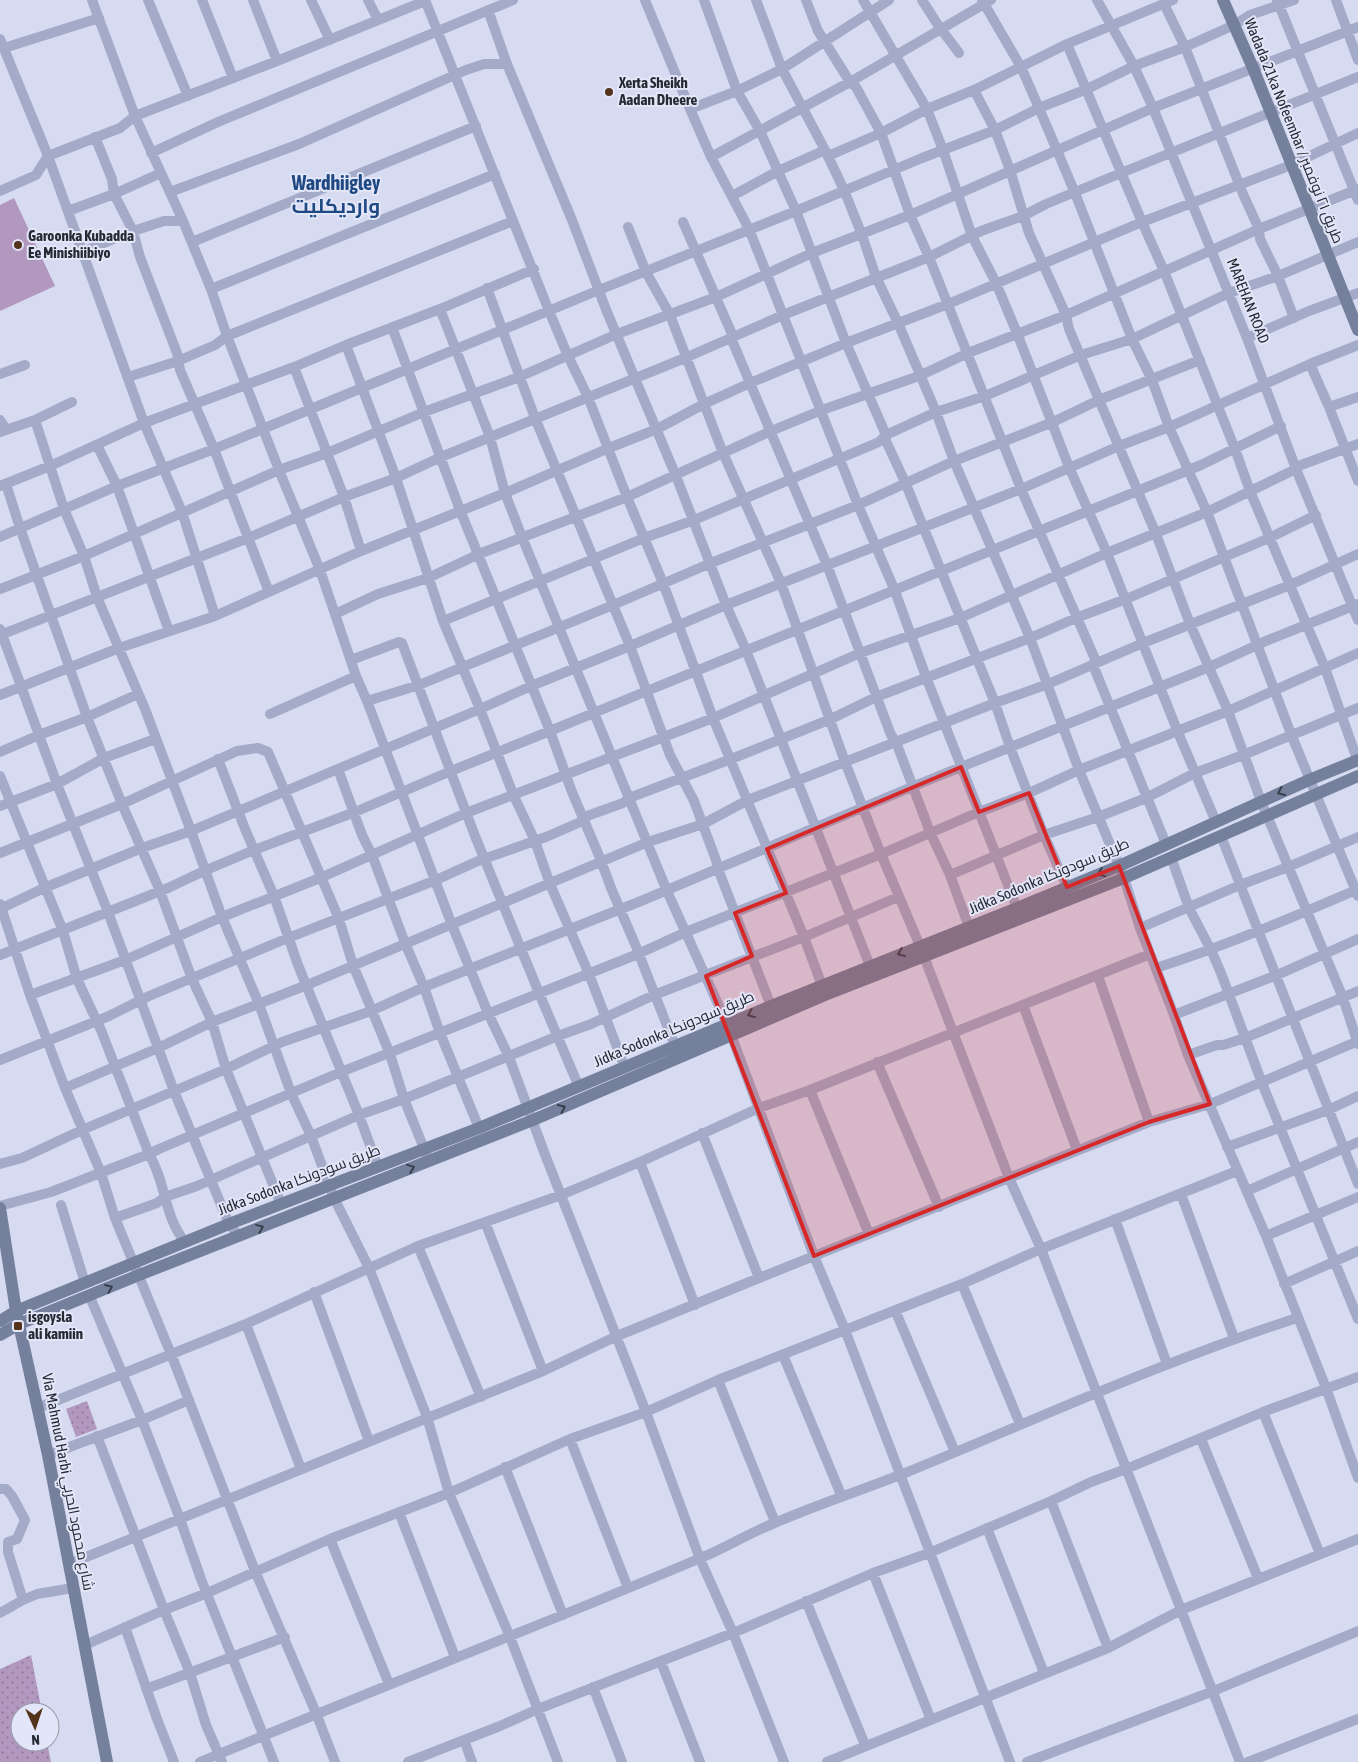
<svg xmlns="http://www.w3.org/2000/svg" width="1358" height="1762" viewBox="0 0 1358 1762" font-family="'Asap Condensed',Cairo,sans-serif">
  <style>
    .grass { fill: url(#grass-dots) }
    .pitch { fill: #b298bf }
    .lines { fill: none; stroke-linecap: round; stroke-linejoin: round }
    .street { stroke: #a4abc8; stroke-width: 10 }
    .secondary { stroke: #75819c; stroke-width: 12 }
    .oneway { stroke: #39404d }
    .marked { fill: #d62828; fill-opacity: 0.2; stroke: #d62828; stroke-width: 4; stroke-linejoin: round }
    .poi-dot { fill: #54331b; stroke: #e3e6f9; stroke-width: 2 }
    .labels { text-anchor: middle; stroke-width: 4; stroke-linejoin: round; paint-order: stroke }
    .poi-label { font-size: 15px; font-weight: bold; fill: #252a33; stroke: #e3e6f9; text-anchor: start }
    .street-label { font-size: 15px; fill: #252a33; stroke: #e3e6f9 }
    .district-label { font-size: 20px; font-weight: bold; fill: #1f4982; stroke: #e3e6f9 }
  </style>
  <defs>
    <pattern id="grass-dots" width="8" height="8" patternUnits="userSpaceOnUse" patternTransform="scale(1.25)"><rect width="8" height="8" fill="#b298bf"/><path d="M2 2h.1M6 6h.1" fill="none" stroke="#917c9c" stroke-width="1.8" stroke-linecap="round"/></pattern>
  </defs>
  <rect width="100%" height="100%" fill="#d7dbf1"/>
  <path class="grass" d="M87 1401 97 1429 76 1437 66 1409Z
    M31 1655 42 1712H20V1742H47L51 1762H0V1669Z"/>
  <path class="pitch" d="M14 198 55 286 0 311V205Z"/>
  <g class="lines">
    <path class="street" d="M92 0 135 116 183 221 211 289 227 336 279 470 320 570 356 676 367 701 452 925 488 1013 509 1057 544 1152 646 1412 700 1559 733 1633 784 1762
      M148 0 188 96
      M202 0 233 78
      M253 0 277 61
      M311 0 330 40
      M368 0 378 20
      M425 0 549 311 568 356 588 397 627 497 663 583 713 718 804 937 824 991
      M645 0 690 109 711 157 749 229 858 505 895 591 926 677 1017 908
      M704 0 737 91 760 131 796 211 846 343 886 435V441L905 482 995 703 1010 747 1044 835 1067 887
      M756 0 782 69 825 150 844 190 862 235 876 277 898 323 936 412 954 461 1030 638 1079 770 1124 878 1140 928 1174 1015 1188 1055 1266 1236 1326 1388 1358 1478
      M806 0 818 31 850 82 856 87 881 133 910 215 929 257 1021 489 1095 659 1093 665 1166 844
      M863 0 927 109 943 150 972 236 996 283 1017 333 1069 467 1107 553 1177 730 1216 822
      M922 0 938 25 959 53
      M982 0 1021 67 1039 108 1075 193 1132 339 1152 380 1169 427 1207 512 1291 734 1358 896
      M1097 0 1134 66 1153 108 1247 338 1296 469 1358 620
      M1277 0 1358 200
      M1336 0 1358 60
      M1164 4 1185 47 1243 194 1259 229 1260 239 1278 276 1294 318
      M488 10 507 64 572 220 607 312 676 476 726 605 746 650 870 966
      M0 39 48 156 144 423 182 512 215 616
      M1067 44 1142 222 1164 271 1235 449 1250 491 1325 668 1358 762
      M4 48 99 18
      M974 90 995 130 1010 170 1029 233 1066 315 1069 329 1156 534 1190 624 1228 711 1261 801 1343 998 1358 1044
      M690 109 737 91 782 69 889 0
      M95 137 112 179 114 194 133 231 140 257 177 353 180 370 214 449 269 592
      M151 153 218 122 513 0
      M828 156 881 133 927 109 974 90 1067 44 1173 0
      M711 157 850 82 991 0
      M0 191 36 175 48 156 120 128 135 116 277 61 425 1
      M170 192 299 144 466 70 484 64H507
      M732 196 778 171 825 150
      M68 211 114 194 161 173
      M683 222 732 334 731 338 827 565 891 735 896 742 930 832 950 875 969 927
      M628 227 646 272 670 315 723 453 781 583 845 762 881 854 920 946 1009 1178 1041 1249 1240 1762
      M192 242 476 126
      M82 252 133 231 164 221H183
      M487 288 535 418 630 646 670 755 694 801 716 860 718 869 771 1006
      M211 289 495 174
      M440 309 490 437 505 493 522 537 667 891 727 1024 814 1256 845 1330 1010 1762
      M392 327 460 510 550 731 572 792 600 858 611 888 635 944 675 1046
      M1247 338 1309 311 1358 293
      M346 345 396 478 443 621 480 709 513 794 535 841 550 884 589 974 625 1068
      M1310 364 1329 407 1358 481
      M294 367 344 497 361 551
      M0 374 25 365
      M128 377 178 361 215 345 227 336 513 221
      M1329 407 1358 397
      M0 420 6 429
      M35 420 64 509 84 556 97 597 145 709 191 831 222 917 259 1004 291 1093 311 1136 334 1198 369 1268 427 1417 449 1493 510 1637 558 1762
      M0 432 35 420 72 402
      M97 445 117 486 169 631
      M6 484 20 528 87 717 122 804 160 891 192 979 212 1022 226 1069 281 1204
      M0 486 50 466 144 423 294 367 346 345 440 309 534 269
      M0 537 117 486 214 449 599 290 796 211 922 158 995 130 1039 108 1087 89 1134 66 1185 47 1234 25 1250 15 1294 0
      M0 589 84 556 279 470 327 453 424 412 519 377 617 334 716 297 812 253 910 215 1153 108 1358 27
      M335 614 378 594 428 578 479 554 627 497 771 431 822 410 919 376 968 353 1066 315 1259 229 1358 189
      M443 621 644 538 694 520 841 458 879 442 886 435 936 412 985 396 1081 355 1132 339 1229 293 1278 276 1358 242
      M0 629 57 784 108 912 174 1091 229 1224 239 1236
      M0 635 248 538 344 497 396 478 441 457 685 358 783 315 929 257 981 231 1023 216 1046 204 1121 173 1358 77
      M351 660 399 642 402 643 475 836 539 993 579 1087
      M0 695 119 648 215 616 361 551 505 493 609 448 657 429 704 404 750 383 846 343 948 304 1142 222 1291 165 1358 133
      M367 701 419 685 613 605 711 563 858 505 954 461 1053 422 1099 400 1200 360
      M270 714 356 676
      M0 752 39 735 87 717 138 694
      M218 759 245 829 274 896 298 965 359 1115 378 1167
      M338 769 362 835 372 855 405 943 424 987 440 1033 479 1128
      M0 776 63 931 77 979 101 1030 149 1154C166 1182 164 1217 185 1242
      M0 806 57 784 104 758 155 739
      M1221 836 1358 1184
      M0 853 122 804 237 751 258 748 268 752 339 919 353 965 390 1054 404 1099 427 1156
      M1171 857 1189 908 1211 950 1221 973 1262 1083 1358 1319
      M950 875 1044 835 1098 817 1146 798 1195 773 1243 755 1358 708
      M0 904 30 995 65 1088 101 1173 115 1218 171 1354 255 1571 316 1713 335 1762
      M2 908 44 888 142 848 191 831 480 709 531 686 630 646 726 605 1021 489 1119 446 1169 427 1310 364 1358 345
      M1140 928 1240 885 1288 867 1358 837
      M0 955 168 888 204 871 254 850 355 812 451 771 550 731 647 691 1201 465 1281 426
      M1156 968C1225 946 1291 918 1358 889
      M1098 976 1149 1122
      M30 995 125 960 222 917 320 878 466 813 713 718 860 653 960 618 1107 553 1207 512 1296 469 1301 465 1358 444
      M1023 1005 1077 1150
      M1174 1015 1277 975 1358 939
      M1188 1055 1217 1045H1223L1245 1038 1358 991
      M0 1060 109 1016 149 996 288 938 436 880 478 861 546 837 585 820 587 816 623 803 629 798 731 759 831 719 876 697 1030 638 1076 618 1126 599 1269 538 1316 515
      M877 1062 939 1207
      M65 1088 158 1048 212 1022 307 985 648 842 703 824 748 800 995 703 1048 684 1143 643 1290 585 1358 554
      M810 1090 869 1234
      M702 1133 759 1278
      M1227 1147 1328 1110 1358 1096
      M640 1162 695 1305
      M0 1164 22 1158 82 1130 226 1069 282 1042 371 1011 424 987 641 901 914 786 1209 667 1266 641 1358 604
      M1247 1191 1358 1142
      M1181 1194 1234 1338
      M61 1205 85 1283
      M0 1206 51 1192 149 1154 159 1149 341 1072 638 954 686 932 881 854 979 812 1029 793 1079 770 1228 711 1358 653
      M115 1218 157 1203 165 1197 197 1186 359 1115 404 1099 558 1036 591 1024 654 995 804 937 898 897
      M1115 1219 1167 1364
      M485 1222 543 1371
      M1266 1236 1358 1197
      M418 1246 481 1397
      M962 1284 1020 1424
      M1284 1284 1358 1251
      M314 1292 369 1441
      M90 1297 142 1420 180 1519 201 1579 274 1762
      M895 1310 955 1452
      M246 1324 301 1469
      M783 1355 842 1497
      M718 1380 775 1522
      M38 1408 246 1324 418 1246 561 1195 640 1162 759 1108 810 1090 1150 954
      M1263 1412 1320 1554
      M97 1436 164 1610 190 1673 206 1725 222 1762
      M570 1439 628 1588
      M1201 1439 1258 1578
      M48 1455 142 1420 189 1400
      M505 1467 563 1615
      M0 1489H6L12 1496 25 1520 17 1539 8 1542V1552L23 1600
      M1051 1501 1108 1648
      M399 1512 455 1657
      M987 1528 1044 1673
      M330 1539 389 1684
      M69 1564 543 1371 617 1336 759 1278 1149 1122 1210 1104 1358 1041
      M873 1573 931 1720
      M806 1601 865 1745
      M0 1613 23 1600 37 1594 73 1588
      M125 1627 157 1719 174 1762
      M85 1645 164 1610 207 1593 330 1539 449 1493 570 1439 646 1412 718 1380 962 1284 1041 1249 1237 1171
      M661 1662 700 1762
      M593 1687 622 1762
      M146 1689 285 1637
      M464 1740 472 1762
      M200 1762C365 1693 532 1629 696 1560 724 1549 749 1533 777 1522 819 1504 862 1490 905 1473 1035 1420 1163 1361 1297 1318
      M408 1762 500 1726 538 1709 733 1633 873 1573 929 1553 1051 1501 1091 1482 1126 1469 1263 1412 1358 1377
      M827 1762 1108 1648 1181 1610 1358 1539
      M1027 1762 1211 1692 1358 1631
      M1248 1762 1358 1719"/>
    <path class="secondary" d="M1223 0 1253 68 1358 330
      M0 1208 16 1311 48 1455 107 1762
      M0 1321 16 1311 229 1224 479 1128 771 1006 1017 908 1119 866 1309 780 1358 760
      M0 1335 19 1324 139 1275 533 1120 825 995 1124 878 1358 776"/>
  </g>
  <defs><path id="oneway-chevron" d="M-2-3.5L2.5 0L-2 3.5" fill="none" stroke-width="1.6" stroke-linecap="round" stroke-linejoin="round" transform="scale(1.25)"/></defs>
  <g class="oneway">
    <use href="#oneway-chevron" transform="translate(1281 792) rotate(156)"/>
    <use href="#oneway-chevron" transform="translate(1101 873) rotate(158)"/>
    <use href="#oneway-chevron" transform="translate(901 953) rotate(158)"/>
    <use href="#oneway-chevron" transform="translate(751 1014) rotate(158)"/>
    <use href="#oneway-chevron" transform="translate(562 1108) rotate(-24)"/>
    <use href="#oneway-chevron" transform="translate(411 1168) rotate(-21)"/>
    <use href="#oneway-chevron" transform="translate(260 1228) rotate(-22)"/>
    <use href="#oneway-chevron" transform="translate(109 1288) rotate(-23)"/>
  </g>
  <path class="marked" d="M961 767 979 812 1029 793 1067 887 1119 866 1210 1104 1149 1122 814 1256 706 976 752 956 735 913 786 893 767 849Z"/>
  <g class="poi-dot">
    <circle cx="609" cy="92" r="5"/>
    <circle cx="18" cy="245" r="5"/>
    <rect x="13" y="1321" width="10" height="10" rx="2.5"/>
  </g>
  <g class="labels">
    <g class="poi-label">
      <text x="619" y="88">Xerta Sheikh<tspan x="619" dy="17">Aadan Dheere</tspan></text>
      <text x="28" y="241">Garoonka Kubadda<tspan x="28" dy="17">Ee Minishiibiyo</tspan></text>
      <text x="28" y="1322">isgoysla<tspan x="28" dy="17">ali kamiin</tspan></text>
    </g>
    <g class="street-label">
      <text transform="translate(1294 131) rotate(68)" y="5">Wadada 21ka Nofeembar / طريق ٢١ نوفمبر</text>
      <text transform="translate(1248 301) rotate(68)" y="5">MAREHAN ROAD</text>
      <text transform="translate(1049 876) rotate(-23)" y="5">Jidka Sodonka طريق سودونكا</text>
      <text transform="translate(674 1029) rotate(-23)" y="5">Jidka Sodonka طريق سودونكا</text>
      <text transform="translate(299 1180) rotate(-21)" y="5">Jidka Sodonka طريق سودونكا</text>
      <text transform="translate(68 1482) rotate(79)" y="5">Via Mahmud Harbi شارع محمود الحربي</text>
    </g>
    <g class="district-label">
      <text x="336" y="190">Wardhiigley<tspan x="336" dy="23">وارديكليت</tspan></text>
    </g>
  </g>
  <g transform="translate(35 1727) rotate(177)"><circle r="24" fill="#e3e6f9" stroke="#979baa"/>
  <path d="M0-4L9 19L0 12L-9 19Z" fill="#54331b"/>
  <text y="-8" font-size="14" font-weight="bold" text-anchor="middle" fill="#252a33">N</text>
  </g>
</svg>
